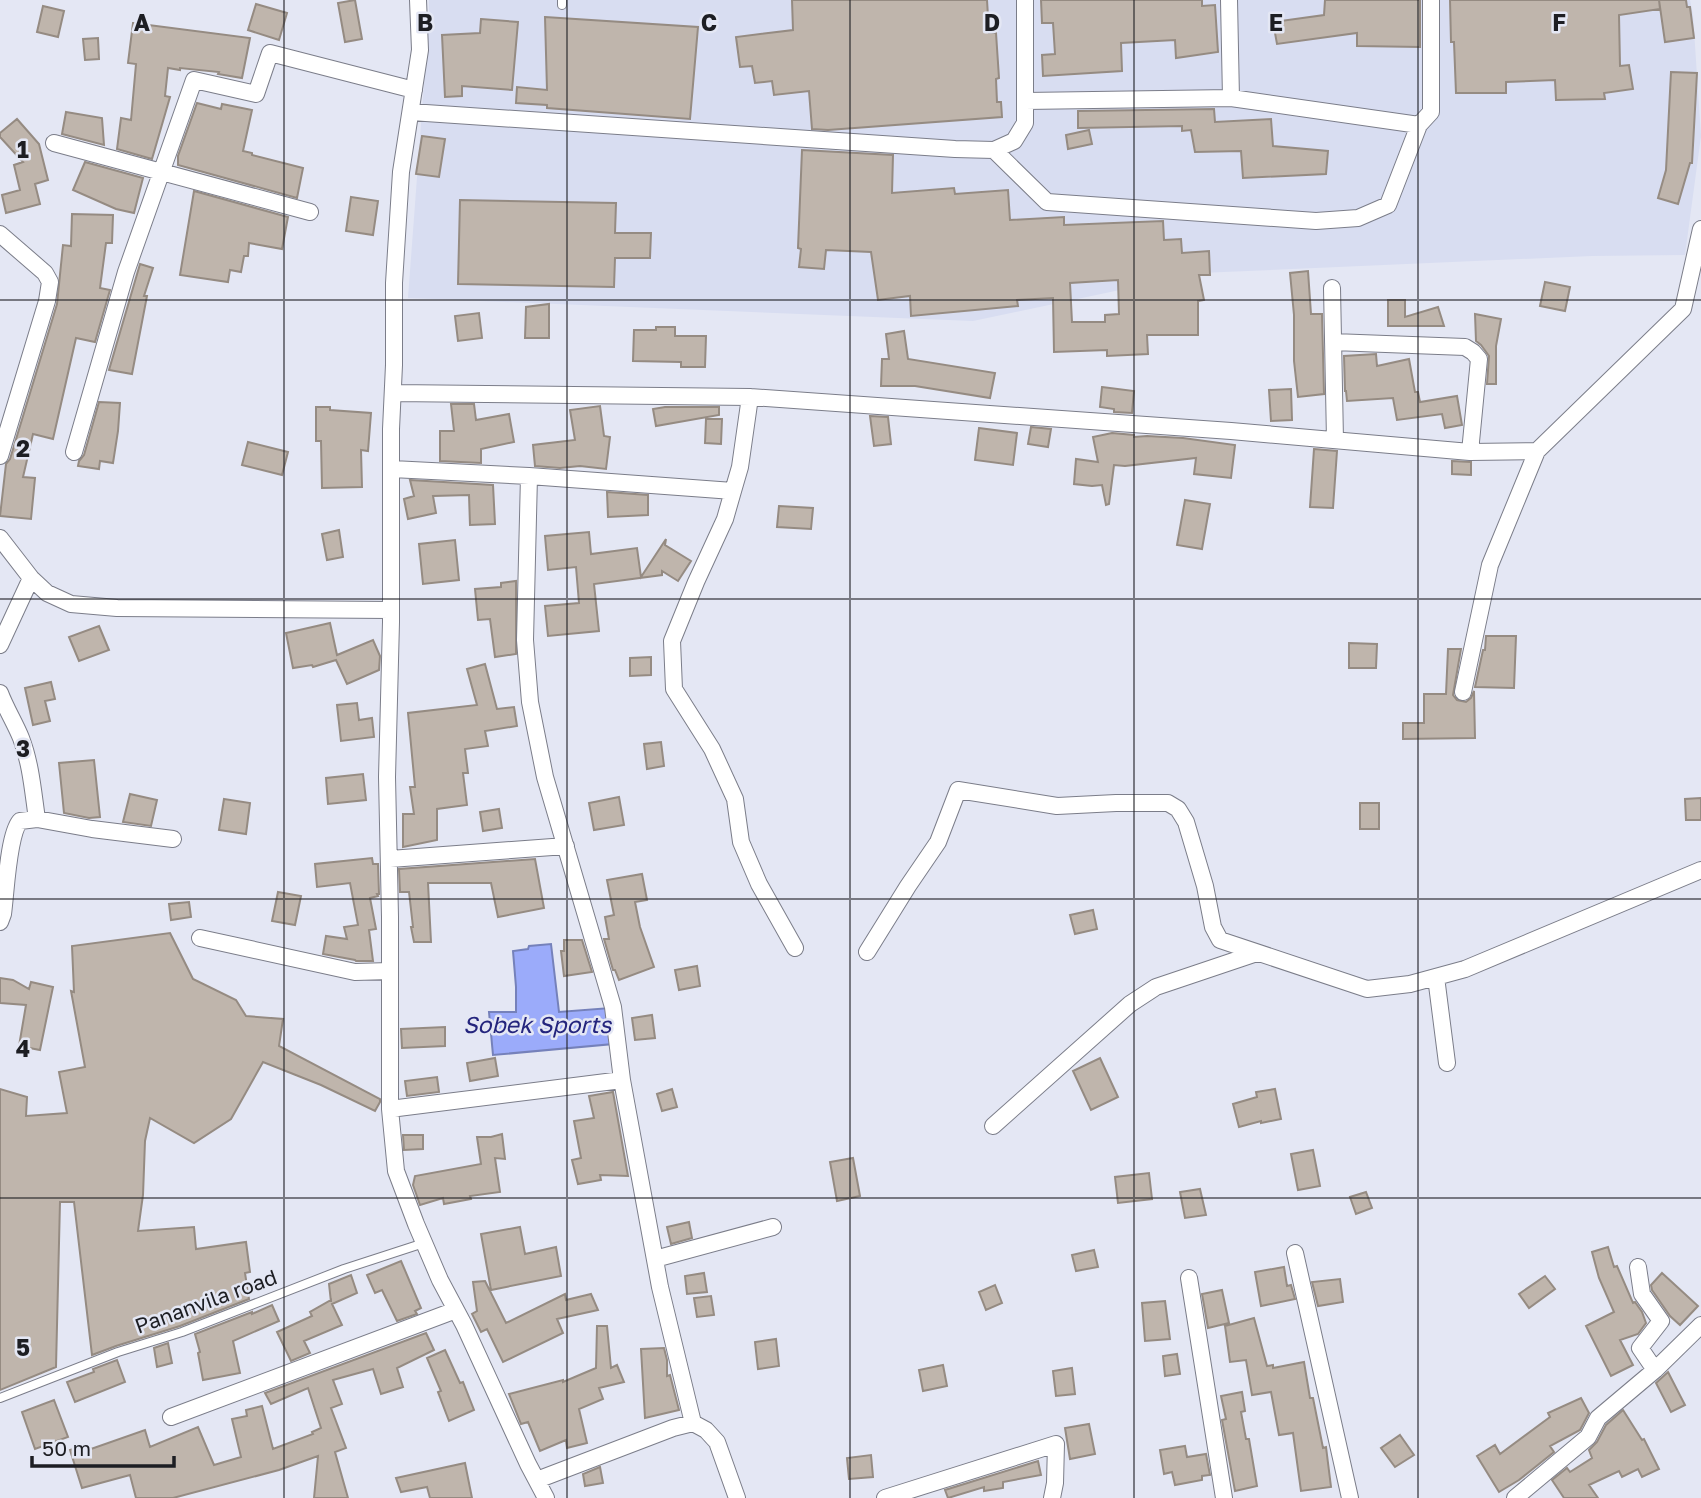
<svg xmlns="http://www.w3.org/2000/svg" width="1701" height="1498" viewBox="0 0 1701 1498" font-family="'Golos Text',sans-serif">
  <style>
    .built { fill: #d8ddf1 }
    .water { fill: #9babfa; stroke: #7581ba; stroke-width: 2 }
    .building { fill: #bfb5ac; stroke: #958b82; stroke-width: 2; fill-rule: evenodd }
    .lines { fill: none; stroke-linecap: round; stroke-linejoin: round }
    .service-casing { stroke: #7b7d89; stroke-width: 10 }
    .minor-casing { stroke: #7b7d89; stroke-width: 18 }
    .service { stroke: #fff; stroke-width: 8 }
    .minor { stroke: #fff; stroke-width: 16 }
    .grid { fill: none; stroke: #1d1e23; stroke-width: 2; stroke-opacity: 0.55 }
    .labels { text-anchor: middle; stroke-width: 5; stroke-linejoin: round; paint-order: stroke }
    .street-label { font-size: 21px; fill: #1d1e23; stroke: #e4e7f4 }
    .water-label { font-size: 23px; font-style: italic; fill: #24257d; stroke: #e4e7f4 }
    .grid-label { font-size: 23px; text-anchor: middle; font-weight: bold; fill: #1d1e23; stroke: #e4e7f4; stroke-width: 5; stroke-linejoin: round; paint-order: stroke }
  </style>
  <rect width="100%" height="100%" fill="#e4e7f4"/>
  <path class="built" d="M429 0H1690L1693 15 1701 136 1685 255 1592 256 1200 273 973 321 408 298 429 17Z"/>
  <path class="water" d="M551 944 559 1012 610 1008 613 1044 493 1055 489 1012H516V987L513 951 528 949 529 946Z"/>
  <path class="building" d="M355 0 362 39 345 42 338 3Z
    M792 0H987L989 33H996L999 78 996 79 997 102H1001L1002 117 828 130 812 129 809 91 774 95 772 81 755 83 752 66 740 67 736 37 793 30Z
    M1041 0H1202V6L1215 5 1218 52 1176 58 1175 40 1121 43 1122 71 1043 76 1042 55 1055 54 1053 23H1042Z
    M1325 0H1420V47L1357 46V33L1277 44 1273 22 1324 15Z
    M1450 0H1659L1660 9 1619 15 1620 66 1629 65 1633 89 1604 93 1605 99 1556 100 1555 80 1506 82V93H1456L1454 42H1451Z
    M1659 0H1686L1687 7H1690L1694 38 1665 42Z
    M256 4 287 13 279 40 248 30Z
    M43 6 64 11 58 37 37 32Z
    M545 17 698 27 690 119 547 108V105L516 103 517 87 547 90Z
    M481 19 518 22 512 90 462 86V96L445 97 442 35 480 33Z
    M133 23 250 38 242 78 218 74 219 72 180 68V70L168 68 165 96 170 97 152 159 117 149 121 118 131 120 136 64 128 63Z
    M98 38 99 59 85 60 83 39Z
    M1671 72 1697 73 1692 163H1690L1678 204 1658 198 1666 170Z
    M197 103 221 109 222 104 252 110 243 151 252 153V155L303 168 297 198 178 165V156Z
    M1214 109 1215 122 1271 119 1273 146 1328 151 1326 174 1243 178 1241 151 1195 152 1191 130 1182 131V126L1078 128V111Z
    M66 112 102 118 104 145 62 134Z
    M17 119 39 144 48 180 35 184 40 204 6 213 2 195 20 190 14 165 23 162 0 137V133Z
    M1089 130 1092 144 1068 149 1066 135Z
    M422 136 445 139 439 177 416 174Z
    M802 150 893 155 892 193 954 188 955 194 1008 190 1010 220 1064 217V225L1163 221 1164 240 1181 239 1182 253 1209 251 1210 275H1199L1204 300 1198 301V335H1147L1148 354 1107 356V350L1054 352 1053 298 1017 300 1018 306 911 316 910 296 878 300 871 252 826 250 824 269 799 267 801 249 798 248ZM1118 280 1119 314 1105 315V322H1072L1070 283Z
    M85 162 143 178 134 213 116 209 73 190Z
    M194 191 288 217 282 249 249 243 248 256H244L241 272 230 270 228 282 180 275Z
    M351 197 378 201 373 235 346 231Z
    M460 200 616 203 615 233H651L650 258H615L614 287 458 284Z
    M72 214 113 215 112 243H106L100 288 110 290 95 342 76 338 53 439 33 434 23 477 35 478 31 519 0 516 6 464 10 459 57 304 63 245 71 246Z
    M140 264 153 268 144 296H147L132 374 109 370Z
    M1308 271 1311 314H1322L1324 394 1298 397 1294 361V315L1290 273Z
    M1545 282 1570 287 1565 311 1540 306Z
    M1388 300H1405V317L1438 307 1444 326H1388Z
    M549 304V338H525L526 307Z
    M479 313 482 338 458 341 455 316Z
    M1475 314 1501 319 1496 346V384H1487L1489 356 1481 345 1476 341Z
    M656 327H675V336H706L705 367H681V362L633 361 634 330H656Z
    M904 331 908 359 995 373 990 398 915 386H881L882 359H889L886 334Z
    M1376 354 1377 366 1409 359 1415 392H1418L1420 402 1457 396 1462 425 1445 428 1442 414 1397 420 1393 398 1347 401 1346 391H1345L1344 356Z
    M1102 387 1134 391 1132 413 1114 412V409L1100 407Z
    M1291 389 1292 420 1271 421 1269 390Z
    M99 402 120 403 118 431 113 463 100 461 99 469 78 466 79 461 84 455Z
    M451 404H474L476 420 509 414 514 442 481 449V463L440 461V431H454Z
    M600 406 604 436 610 437 606 469 580 466 560 468 535 466 533 445 575 440 570 410Z
    M316 407H330V410L371 413 368 451 361 450 362 487 322 488 321 441H316Z
    M665 407H719V415L656 426 653 409Z
    M870 416 888 417 891 444 874 446Z
    M706 419H722L721 444 705 443Z
    M1031 427 1051 429 1048 447 1028 444Z
    M979 428 1017 433 1013 465 975 460Z
    M1112 433 1134 435V437L1147 436 1183 438 1235 445 1231 478 1194 474 1196 458 1125 466 1114 465 1109 504 1106 505 1102 485 1092 486 1074 484 1076 459 1098 462 1093 437Z
    M248 442 288 452 282 475 242 465Z
    M1314 449 1337 451 1333 508 1310 507Z
    M1452 461 1471 462V475L1452 474Z
    M410 480 493 485 495 524 470 525 469 495 433 496 436 513 408 519 404 499 414 496Z
    M607 492 648 495V515L608 517Z
    M1185 500 1210 504 1202 549 1177 545Z
    M779 506 813 508 811 529 777 527Z
    M339 530 343 557 327 560 322 534Z
    M589 532 591 554 637 548 641 577 666 539 665 545 691 561 678 581 662 571V575L594 584 599 631 548 636 545 606 579 603 576 567 548 570 545 536Z
    M455 540 459 580 423 584 419 544Z
    M516 581V654L495 657 490 619 478 620 475 589 501 587V583Z
    M330 623 337 655 373 640 380 656 379 670 347 684 336 660 313 667 312 665 293 668 286 633Z
    M99 626 109 650 79 661 69 637Z
    M1486 636H1516L1514 688 1475 687 1483 650H1485Z
    M1349 643 1377 644 1376 668H1349Z
    M1448 649H1461L1453 695 1457 700 1466 702 1471 698 1474 691 1475 738 1403 739V723H1424V694H1446Z
    M651 657V675L630 676V658Z
    M485 664 497 709 514 707 517 726 485 731 488 746 465 749 468 773H463L467 805 437 809V840L403 847V814H414L410 787H415L408 713 477 705 467 669Z
    M51 682 55 699 45 701 50 721 33 725 25 688Z
    M357 703 359 720 372 718 374 737 341 741 337 705Z
    M661 742 664 766 647 769 644 744Z
    M94 760 100 817 89 818 64 813 59 763Z
    M363 774 366 800 328 804 326 778Z
    M130 794 157 800 151 826 123 822Z
    M619 797 624 825 594 830 589 803Z
    M1701 798V820H1686L1685 799Z
    M224 799 250 803 246 834 219 830Z
    M1360 803H1379V829H1360Z
    M499 809 502 828 483 831 480 812Z
    M372 858 373 864H378L379 894H377L378 896 370 898 376 929 369 930 373 961H356L355 960 323 954 326 936 347 939 344 927 358 925 350 883 317 887 315 864Z
    M535 859 544 908 498 917 491 883H428L431 942H414L411 927H413L409 892H400L399 869Z
    M642 874 647 900 635 902 640 927 654 967 619 980 615 970H613L604 939H609L605 917 614 915 607 880Z
    M278 892 301 896 295 925 272 921Z
    M189 902 191 917 171 920 169 904Z
    M1093 910 1097 929 1075 934 1070 915Z
    M170 933 193 979 236 1000 246 1016 283 1019 279 1046 380 1099V1102L375 1111 321 1085 263 1062 231 1119 194 1143 150 1118 145 1141 143 1195 138 1231 194 1227 196 1249 246 1242 250 1272 245 1273 249 1299 180 1326 116 1346 92 1355 74 1202H60L56 1367 0 1390V1089L27 1097 26 1116 67 1113 59 1072 85 1067 71 991 74 992 72 946Z
    M564 940H582L592 972 564 976 561 951H564Z
    M697 966 700 986 679 990 675 970Z
    M0 978 13 980 29 989 31 982 53 987 40 1050 19 1046 26 1005 0 1003Z
    M652 1015 655 1038 635 1040 632 1018Z
    M445 1027V1046L402 1048 401 1029Z
    M495 1058 498 1076 470 1081 467 1063Z
    M1100 1058 1118 1097 1091 1110 1073 1071Z
    M437 1077 439 1092 407 1096 405 1081Z
    M672 1089 677 1107 662 1111 657 1094Z
    M1275 1089 1281 1119 1261 1123V1121L1239 1127 1233 1104 1257 1097 1256 1092Z
    M613 1092 628 1176 600 1175 601 1180 578 1184 572 1160 581 1158 574 1121 594 1118 589 1096Z
    M502 1134 505 1159 495 1158 500 1192 470 1196 471 1199 444 1204 443 1198 420 1205 413 1185 415 1176 481 1164 477 1137H491Z
    M403 1135H423V1149L404 1150Z
    M1313 1150 1320 1186 1298 1190 1291 1154Z
    M853 1158 860 1196 837 1201 830 1162Z
    M1149 1173 1152 1199 1118 1203 1115 1177Z
    M1200 1189 1206 1215 1185 1218 1180 1192Z
    M1366 1192 1372 1208 1356 1214 1350 1197Z
    M689 1222 692 1238 671 1244 667 1227Z
    M520 1227 525 1254 556 1247 561 1276 491 1290 481 1234Z
    M1608 1247 1614 1267 1617 1266 1633 1303 1635 1302 1642 1312 1646 1323 1638 1334 1620 1340 1633 1365 1611 1376 1586 1326 1614 1312 1599 1278 1592 1252Z
    M1094 1250 1098 1267 1076 1271 1072 1255Z
    M401 1261 421 1308 415 1311 417 1314 397 1321 382 1290 375 1293 367 1275Z
    M1284 1267 1287 1286 1291 1285 1295 1299 1261 1306 1255 1272Z
    M704 1273 707 1292 687 1294 685 1276Z
    M1662 1273 1698 1306 1680 1325 1670 1316 1652 1290 1651 1285Z
    M351 1275 357 1293 332 1304 342 1325 304 1341 310 1353 291 1361 277 1332 312 1316 310 1312 331 1300V1302L329 1284Z
    M1545 1276 1555 1289 1529 1308 1519 1294Z
    M1340 1279 1343 1302 1318 1306 1312 1282Z
    M485 1281 506 1323 565 1294 566 1300 591 1294 598 1310 557 1319 563 1333 503 1362 487 1329 481 1332 472 1314 477 1311 473 1282Z
    M995 1285 1002 1303 986 1310 979 1292Z
    M1222 1290 1229 1323 1208 1328 1202 1294Z
    M711 1296 714 1315 697 1317 694 1298Z
    M1165 1301 1170 1339 1145 1341 1142 1303Z
    M272 1305 279 1321 233 1341 240 1373 203 1380 198 1353 200 1352 195 1334 252 1312V1314Z
    M1254 1318 1267 1366 1273 1365V1368L1304 1362 1310 1398H1313L1323 1448 1326 1447 1331 1487 1301 1491 1293 1433 1279 1435 1271 1392 1252 1395 1246 1360 1230 1362 1225 1326Z
    M597 1326H607L611 1368 617 1365 624 1382 599 1388 603 1399 579 1409 587 1443 567 1448 566 1440 540 1451 528 1422 521 1424 509 1394 563 1380V1382L596 1368Z
    M426 1333 434 1350 397 1368 403 1387 381 1394 373 1369 333 1380 342 1404 331 1408 346 1448 335 1452 348 1498H314L318 1456 279 1470 173 1498H136L130 1475 82 1488 70 1450 89 1445 91 1449 145 1430 150 1447 198 1427 214 1465 241 1457 232 1419 247 1416 246 1410 262 1406 273 1449 313 1434 312 1432 321 1428 308 1388 271 1404 265 1393Z
    M776 1339 779 1366 758 1369 755 1342Z
    M168 1343 172 1363 157 1367 154 1348Z
    M664 1348 667 1360V1376L670 1375 679 1410 645 1418 641 1349Z
    M445 1350 460 1383 463 1382 474 1410 449 1421 438 1392 441 1391 427 1358Z
    M1177 1354 1180 1374 1165 1376 1163 1356Z
    M117 1360 125 1382 75 1402 67 1382 94 1372 93 1369Z
    M943 1365 947 1386 923 1391 919 1370Z
    M1072 1368 1075 1394 1056 1396 1053 1371Z
    M1668 1372 1685 1405 1671 1412 1656 1383Z
    M1242 1392 1245 1411 1241 1412 1246 1439H1249L1257 1486 1235 1491 1222 1420 1226 1419 1221 1396Z
    M1581 1398 1589 1413 1580 1430 1550 1446 1554 1452 1519 1480 1499 1492 1477 1456 1495 1445 1500 1454 1550 1417 1548 1413Z
    M54 1400 68 1437 35 1449 22 1412Z
    M1623 1410 1642 1440 1644 1439 1659 1469 1642 1477 1638 1469 1622 1477 1619 1471 1589 1485 1598 1498H1564L1552 1480 1567 1468 1570 1472 1592 1458 1589 1450 1597 1442 1606 1425Z
    M1089 1424 1095 1454 1070 1459 1065 1428Z
    M1400 1435 1414 1455 1395 1467 1381 1448Z
    M1185 1446 1187 1457 1206 1454 1210 1475 1202 1476V1480L1175 1485 1172 1472 1164 1474 1160 1450Z
    M871 1455 873 1477 849 1479 847 1458Z
    M1038 1461 1041 1475 1003 1482V1488L984 1491V1487L948 1498 945 1490Z
    M465 1463 472 1498H430L427 1487 401 1492 396 1478Z
    M600 1467 603 1483 585 1486 583 1474Z"/>
  <g class="lines">
    <g class="service-casing">
      <path id="service" d="M562 0V5
        M0 1398 118 1352 182 1332 344 1269 424 1243"/>
    </g>
    <g class="minor-casing">
      <path id="minor" d="M418 0 420 50 401 172 394 283V365L391 429V622L387 777 390 917V1109L396 1171 416 1224 440 1280 464 1325 528 1464 546 1498
        M1229 0 1231 98
        M1025 101 1231 98 1419 125 1431 112V0
        M411 112 955 149 994 150 1014 141 1025 123V0
        M54 143 310 212
        M994 150 1047 202 1316 221 1358 218 1388 205 1419 125
        M0 234 45 273 50 282 47 301 0 456
        M1332 288 1335 440
        M1333 342 1465 347 1473 352 1479 359 1470 452
        M393 393 750 397 1231 431 1470 452 1537 451 1683 309 1701 229
        M74 452 126 272 194 80 256 94 270 53 414 90
        M392 469 529 476 733 491 740 467 750 397
        M529 476 525 640 530 702 545 777 613 1007 622 1080 660 1287 693 1423
        M733 491 725 519 696 582 672 641 674 689 712 749 735 799 741 842 759 884 795 948
        M0 538 31 578 47 593 71 604 117 608 391 610
        M0 645 31 578
        M1463 692 1490 565 1537 451
        M0 693C6 709 15 723 21 738 31 764 33 792 37 819
        M390 859 566 846
        M0 922 3 914C6 893 8 835 20 821L37 819 92 829 173 839
        M200 938 355 972 390 971
        M867 952 908 886 938 842 958 790 1057 806 1116 803H1168L1178 809 1186 822 1205 886 1213 927 1220 940 1367 989 1410 984 1465 969 1701 870
        M1436 977 1447 1063
        M390 1109 622 1080
        M993 1126 1130 1004 1156 987 1257 953
        M1295 1253 1350 1498
        M655 1259 773 1227
        M1638 1267 1642 1294 1661 1321 1640 1348 1655 1370
        M1189 1278 1224 1498
        M171 1417 456 1310
        M537 1480 673 1428 693 1423 706 1430 717 1442 737 1498
        M885 1498 1056 1444 1055 1483 1052 1498
        M1515 1498 1588 1437 1598 1418 1655 1370 1701 1325"/>
    </g>
    <use href="#service" class="service"/>
    <use href="#minor" class="minor"/>
  </g>
  <path class="grid" d="M284 0V1498M567 0V1498M850 0V1498M1134 0V1498M1418 0V1498M0 300H1701M0 599H1701M0 899H1701M0 1198H1701"/>
  <g class="labels">
    <g class="street-label">
      <text transform="translate(206 1302) rotate(-20)" y="7">Pananvila road</text>
    </g>
    <g class="water-label">
      <text x="537" y="1033">Sobek Sports</text>
    </g>
  </g>
  <g class="grid-label">
    <text x="142" y="31">A</text>
    <text x="425" y="31">B</text>
    <text x="709" y="31">C</text>
    <text x="992" y="31">D</text>
    <text x="1276" y="31">E</text>
    <text x="1559" y="31">F</text>
    <text x="23" y="158">1</text>
    <text x="23" y="457">2</text>
    <text x="23" y="757">3</text>
    <text x="23" y="1057">4</text>
    <text x="23" y="1356">5</text>
  </g>
  <path d="M32 1456v10h142v-10" fill="none" stroke="#1d1e23" stroke-width="3.5"/>
  <text x="42" y="1456" font-size="21" fill="#1d1e23" stroke="#e4e7f4" stroke-width="5" paint-order="stroke">50 m</text>
</svg>
